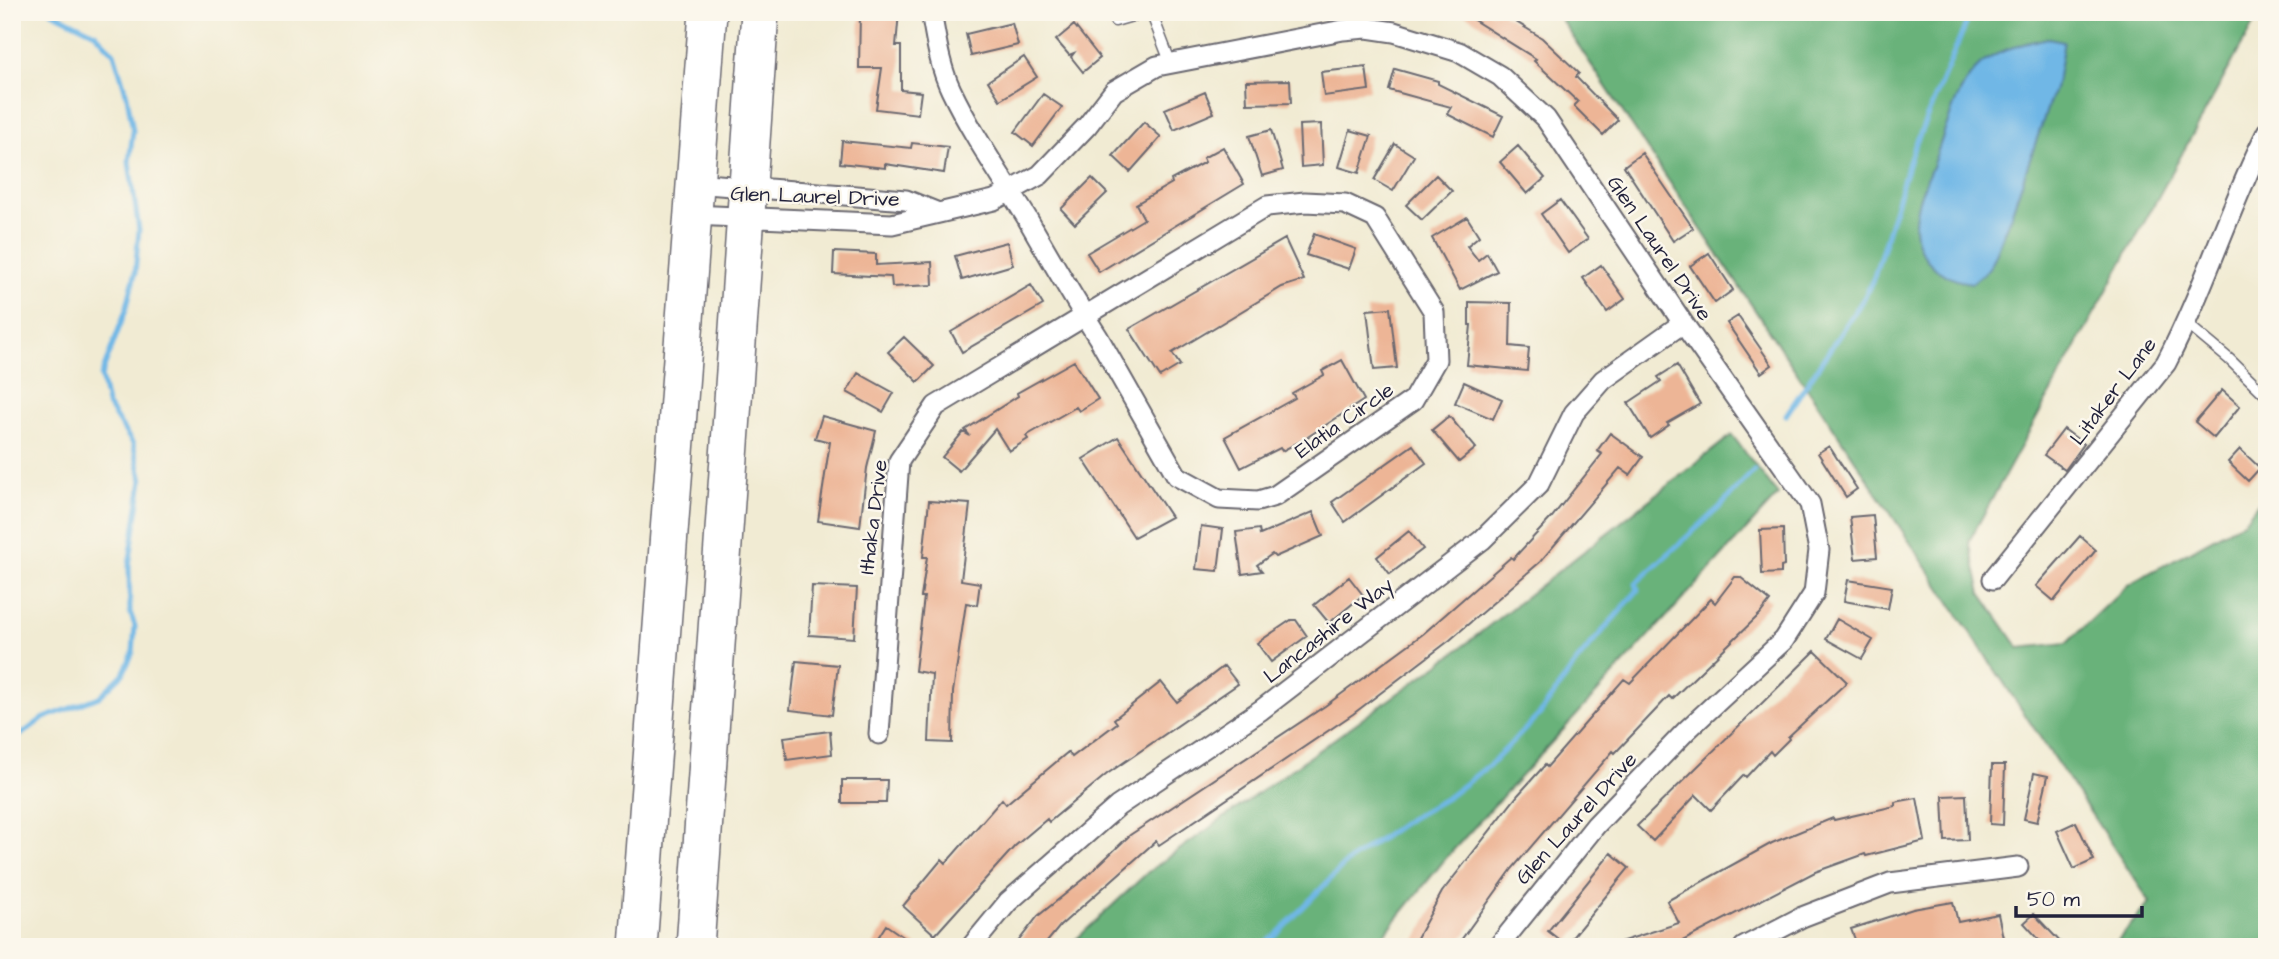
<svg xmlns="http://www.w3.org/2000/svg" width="2279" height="959" viewBox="0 0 2279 959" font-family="'Architects Daughter',sans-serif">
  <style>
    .forest { fill: #69b27a; stroke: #466a5a; stroke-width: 2 }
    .water { fill: #6fb7e6; stroke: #486c90; stroke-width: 2 }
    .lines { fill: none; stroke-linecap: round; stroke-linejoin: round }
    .stream { stroke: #6fb7e6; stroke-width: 5 }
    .building { fill: #edb596 }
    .lane-casing { stroke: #6a6870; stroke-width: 13 }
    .street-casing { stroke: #6a6870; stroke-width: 23 }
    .highway-casing { stroke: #6a6870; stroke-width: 40 }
    .lane { stroke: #fff; stroke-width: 10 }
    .street { stroke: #fff; stroke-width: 19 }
    .highway { stroke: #fff; stroke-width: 37 }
    .labels { text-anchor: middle; stroke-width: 5; stroke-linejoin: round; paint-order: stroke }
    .street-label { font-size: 21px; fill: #22223b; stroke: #fbf7ec }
  </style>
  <rect width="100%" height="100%" fill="#fbf7ec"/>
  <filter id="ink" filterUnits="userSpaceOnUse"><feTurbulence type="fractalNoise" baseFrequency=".0143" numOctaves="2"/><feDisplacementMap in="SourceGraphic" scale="14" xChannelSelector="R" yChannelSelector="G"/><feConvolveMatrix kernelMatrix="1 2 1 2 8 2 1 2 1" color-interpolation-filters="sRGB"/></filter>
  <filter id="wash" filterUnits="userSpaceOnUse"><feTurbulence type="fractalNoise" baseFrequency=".00686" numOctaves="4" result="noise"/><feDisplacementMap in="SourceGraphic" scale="28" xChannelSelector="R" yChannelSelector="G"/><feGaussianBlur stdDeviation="1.57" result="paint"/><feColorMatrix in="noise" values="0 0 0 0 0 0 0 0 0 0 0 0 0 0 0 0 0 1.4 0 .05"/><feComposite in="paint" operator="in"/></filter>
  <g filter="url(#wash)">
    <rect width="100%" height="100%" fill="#f1ebd3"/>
    <path class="forest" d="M1556 12H2260L1969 541 1981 593 2019 648 2067 643 2129 584 2243 522 2267 492V947H2112L2150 902Z
      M1732 435 1778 495 1446 858 1374 947H1068L1148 872 1453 654Z"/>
    <path class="water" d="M2048 38 2064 41 2058 77 2011 215 1989 269 1972 283C1941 280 1915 258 1915 224 1915 200 1930 175 1937 153 1946 128 1957 89 1975 70 1992 51 2024 43 2048 38Z"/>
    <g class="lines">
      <path class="stream" d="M1786 415 1864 298 1874 277 1911 155 1971 12
        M12 747 18 737 42 719 99 697 123 674 133 652 135 626 130 612 129 566 142 480 133 444 107 404 101 376 126 310 135 274 139 230 129 162 133 131 127 96 114 53 95 33 52 12
        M1261 947 1277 934 1346 863 1406 821 1448 797 1492 763 1540 714 1577 661 1638 590 1636 583 1720 507 1754 470"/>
    </g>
    <g id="blocks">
      <path class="building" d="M860 12H899L896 46H901V90L921 92 918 114 876 109 882 68H859Z
        M1461 12H1500L1542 38 1579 73 1576 77 1618 120 1603 135 1574 106 1578 102 1534 61 1536 59Z
        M1012 23 1018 45 971 56 966 34Z
        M1074 25 1100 58 1083 72 1071 57 1074 53 1069 55 1056 40Z
        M1024 57 1037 77 1000 100 988 81Z
        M1366 67 1369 90 1324 96 1321 72Z
        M1395 69 1438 81V84L1503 116 1493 137 1447 114 1451 107 1389 90Z
        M1290 80 1291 103 1247 104 1246 81Z
        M1205 92 1214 113 1174 130 1165 109Z
        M1043 94 1062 107 1033 146 1015 132Z
        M1144 122 1161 137 1130 172 1113 156Z
        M1321 124 1323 165 1301 167 1299 125Z
        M1271 130 1283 170 1262 176 1249 136Z
        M1350 130 1371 136 1359 173 1339 167Z
        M842 141 911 148 912 143 948 147 944 173 885 164V168L840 163Z
        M1395 144 1414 156 1393 191 1374 180Z
        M1518 146 1545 178 1527 194 1500 162Z
        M1223 147 1244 184 1099 272 1087 253 1144 219 1136 204 1172 183 1171 180 1205 162 1203 158Z
        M1642 153 1693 228 1673 241 1624 166Z
        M1436 175 1452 191 1422 220 1406 205Z
        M1092 178 1107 193 1075 224 1061 209Z
        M1560 200 1588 239 1568 253 1541 214Z
        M1467 217 1479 236 1467 246 1478 260 1487 253 1497 271 1460 290 1432 238Z
        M1314 234 1356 249 1349 269 1306 255Z
        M1285 239 1304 280 1282 287 1172 353 1180 365 1160 377 1129 329Z
        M1007 242 1013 265 962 280 955 256Z
        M834 252 876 254V265L932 262 933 285 892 287 891 277 833 274Z
        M1709 253 1733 290 1715 303 1690 266Z
        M1601 265 1625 299 1607 312 1583 278Z
        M1031 285 1043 305 962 352 951 332Z
        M1469 302 1511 303 1510 346 1529 348 1527 371 1467 365 1471 325H1469Z
        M1390 308 1397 368 1374 370 1367 310Z
        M1738 316 1772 365 1761 373 1727 323Z
        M904 337 934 366 918 382 888 352Z
        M1342 360 1364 400 1303 440 1282 451 1280 448 1241 468 1225 437 1295 398 1292 393 1324 375 1322 371Z
        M1074 361 1098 399 1079 411 1076 407 1026 436 1028 439 1009 451 995 429 959 471 942 457 963 432 970 436 965 430 1018 396 1017 393Z
        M1677 365 1700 404 1667 423 1669 425 1650 438 1628 403 1661 381 1658 377Z
        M858 373 894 393 883 412 847 392Z
        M1464 382 1502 399 1493 419 1455 403Z
        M2222 390 2240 406 2214 438 2195 422Z
        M822 416 876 431 867 468 860 527 818 521 830 442 815 438Z
        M1449 416 1476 448 1459 462 1432 430Z
        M2064 429 2084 444 2065 470 2044 455Z
        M1610 433 1643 457 1630 475 1620 468 1540 562 1450 640 1353 714 1159 845 1156 841 1060 926 1043 947H1014L1038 916 1084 879 1130 835 1325 706 1423 634 1511 557 1513 559 1552 517 1602 454 1597 451Z
        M1118 437 1171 517 1134 537 1083 459Z
        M1413 445 1426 463 1345 522 1332 502Z
        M1829 446 1857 489 1846 497 1818 453Z
        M2240 449 2260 468 2248 481 2228 462Z
        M929 501 970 504 961 580 980 583 977 605 966 603 953 692 952 743 929 742 932 674 915 671 924 597H921L927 557H923Z
        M1313 512 1323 536 1275 557 1272 554 1257 565 1262 571 1242 574 1236 532 1259 529 1260 535Z
        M1873 515 1877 557 1855 559 1850 517Z
        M1201 526 1223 529 1218 571 1196 569Z
        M1783 529 1784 566 1781 567V573L1762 574 1760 530Z
        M1409 531 1423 549 1390 574 1377 557Z
        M2080 536 2096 550 2054 601 2036 586Z
        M1349 577 1363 595 1329 623 1314 605Z
        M1735 577H1740L1770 601 1760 614 1672 699 1669 696 1615 753 1613 751 1512 869 1456 947H1412L1442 892 1518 795 1545 765 1547 767 1624 679 1630 683 1711 599 1715 603Z
        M1848 580 1892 587 1888 609 1844 601Z
        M812 586 857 588 854 638 809 635Z
        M1837 619 1873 640 1862 659 1826 639Z
        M1291 620H1296L1307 636 1271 662 1257 643Z
        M1815 651 1847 682 1788 737 1789 739 1773 755 1770 751 1746 777 1744 775 1711 810 1696 795 1653 841 1637 826Z
        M796 661 838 665 832 715 790 710Z
        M1224 666 1238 684 1107 774 1049 822 1047 819 1015 846 935 935 903 906 942 859 946 863 1002 799 1006 804 1068 752 1072 757 1117 723 1114 719 1161 682 1177 702Z
        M830 731 832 754 787 760 784 737Z
        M1992 765H2005L2003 825 1990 824Z
        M2034 773 2048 776 2037 822 2024 819Z
        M842 780H887L886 803H842Z
        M1966 795 1968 840 1945 841 1943 796Z
        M1917 798 1925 841 1866 856 1865 854 1815 872 1671 947H1614V944L1679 923 1667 901 1772 843 1833 818 1834 820 1895 806V802Z
        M2076 822 2094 860 2074 869 2057 831Z
        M1611 853 1629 868 1566 945 1548 931Z
        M1953 902 1958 922 1998 914 2005 947H1982L1981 941 1957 947H1858L1851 929 1913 909Z
        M2034 914 2065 947H2046L2024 923Z
        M886 925 918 947H872Z"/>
    </g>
  </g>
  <g filter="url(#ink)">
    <use href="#blocks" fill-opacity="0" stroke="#6a6870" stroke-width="2"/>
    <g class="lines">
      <g class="lane-casing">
        <path id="lane" d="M1151 12 1171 64
          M1115 21 1146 12
          M2187 324 2229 359 2267 396"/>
      </g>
      <g class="street-casing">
        <path id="street" d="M694 183 906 200 936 212
          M692 215 892 224 994 200 1040 175 1087 126 1114 91 1157 66 1343 30 1367 28 1394 32 1459 52 1500 76 1546 119 1683 323 1810 504 1819 550 1814 593 1784 640 1686 731 1596 825 1498 947
          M1993 579 2166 363C2205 288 2229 207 2267 132
          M879 734 899 461 936 406 1267 206 1305 202 1345 204 1375 218 1434 312 1436 360 1413 400 1275 496 1258 501 1219 499 1177 476 1098 337C1073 298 1050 258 1027 218 1001 176 972 134 951 90 939 65 936 38 931 12
          M971 947 1008 902 1118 806 1261 710 1482 540 1539 484 1574 413 1603 380 1683 323
          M1744 947 1802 917 1890 883 2018 867"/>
      </g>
      <g class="highway-casing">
        <path id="highway" d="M638 947 708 12
          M695 947 760 12"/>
      </g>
      <use href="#lane" class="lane"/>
      <use href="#street" class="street"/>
      <use href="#highway" class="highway"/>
    </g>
  </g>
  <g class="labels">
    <g class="street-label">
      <text transform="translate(815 196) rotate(2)" y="7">Glen Laurel Drive</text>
      <text transform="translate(1660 248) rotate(56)" y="7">Glen Laurel Drive</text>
      <text transform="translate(2113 391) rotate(-53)" y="7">Litaker Lane</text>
      <text transform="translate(1344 420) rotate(-35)" y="7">Elatia Circle</text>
      <text transform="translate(873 517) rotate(-83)" y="7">Ithaka Drive</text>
      <text transform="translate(1328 630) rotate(-38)" y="7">Lancashire Way</text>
      <text transform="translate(1576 818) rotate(-48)" y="7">Glen Laurel Drive</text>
    </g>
  </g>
  <rect width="2279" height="959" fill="none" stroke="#fbf7ec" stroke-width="42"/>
  <path d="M2016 906v10h126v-10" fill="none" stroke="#22223b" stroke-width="3.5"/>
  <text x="2027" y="906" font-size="21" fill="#22223b" stroke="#fbf7ec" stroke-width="5" paint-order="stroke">50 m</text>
</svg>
